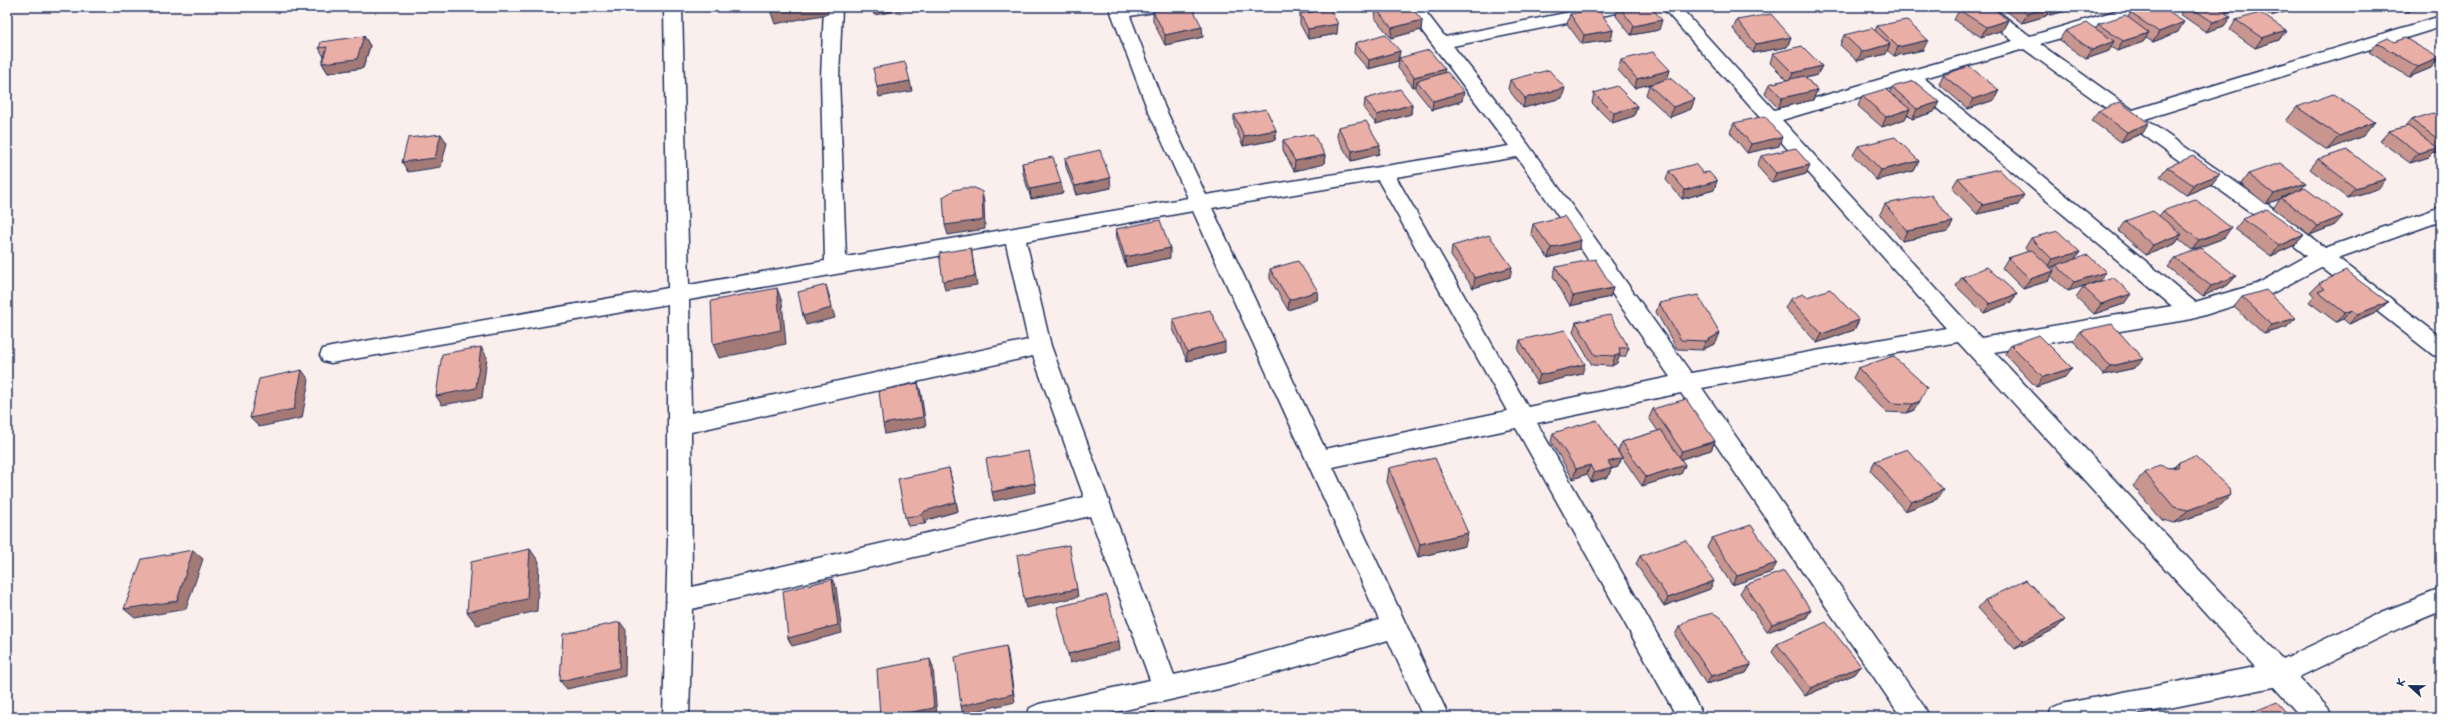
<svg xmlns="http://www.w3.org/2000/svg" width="2448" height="724" viewBox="0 0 2448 724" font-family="Mali,sans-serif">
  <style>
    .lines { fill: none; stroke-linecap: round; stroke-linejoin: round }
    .minor-casing { stroke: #1b2f5e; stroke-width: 3 }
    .minor { fill: #fff; fill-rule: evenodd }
    .wall { fill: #c8968f; stroke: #1b2f5e; fill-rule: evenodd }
    .shaded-wall { fill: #a37a74; stroke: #1b2f5e }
    .building { fill: #e9aea6; stroke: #1b2f5e }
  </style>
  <rect width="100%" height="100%" fill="#fbefed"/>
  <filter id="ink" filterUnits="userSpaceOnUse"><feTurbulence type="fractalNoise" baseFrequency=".025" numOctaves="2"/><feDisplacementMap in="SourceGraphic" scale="8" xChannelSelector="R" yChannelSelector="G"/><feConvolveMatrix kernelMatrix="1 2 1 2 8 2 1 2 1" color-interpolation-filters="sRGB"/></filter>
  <g filter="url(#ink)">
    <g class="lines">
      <g class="minor-casing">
        <path id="minor" d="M664 7H682L689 285 825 261 821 78 824 7H842L839 78 846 257 1188 198 1147 108 1109 7H1163L1160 11 1130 16 1165 108 1206 195 1509 146 1404 7H1422L1445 37 1595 7H1630L1627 11 1621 12 1453 46 1502 108 1691 373 1946 328 1662 7H1680L1774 110 2013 41 1972 7H1992L2030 36 2129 7H2157L2154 11 2040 44 2133 110 2441 16V27L2145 119 2277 211 2325 248 2441 207V221L2338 258 2441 337V357L2433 355 2321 267 2271 294 2192 319 1994 352 2283 659 2382 612 2441 589V611L2400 628 2299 677 2328 708 2332 717H2301L2274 687 2124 717H2048L2052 708 2061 704 2255 667 1958 342 1702 388 1925 708 1929 717H1901L1681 393 1537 423 1704 717H1677L1516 428 1333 467 1449 717H1423L1388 640 1227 687 1094 717H1026L1030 708 1039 704 1150 680 1090 516 692 609 689 717H663L668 539V304L331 363 323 361 320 355 323 349 331 347 668 288ZM2024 49 2263 221 2307 256 2257 284 2195 302 1924 78ZM1907 83 2172 306 1981 338 1782 120ZM1517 157 1670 377 1528 407 1396 177ZM1378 180 1507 411 1325 449 1212 208ZM1193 211 1379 620 1227 663 1174 675 1051 346 1026 241ZM1006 244 1028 340 691 413 689 300ZM1033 356 1084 497 692 587 691 432Z"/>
      </g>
      <use href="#minor" class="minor"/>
    </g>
    <path class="wall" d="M1618 7H1651L1659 30 1631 35 1616 16Z
      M2001 7H2076L2075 9 2050 15 2048 14 2046 16 2022 23Z
      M2184 7H2241L2240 8 2226 13 2224 26 2206 32 2180 14Z
      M2256 7H2293L2291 10 2271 16Z
      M2399 7H2420L2407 12Z
      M1376 9 1422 20 1421 30 1391 38 1375 18Z
      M1959 10 2008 20 2003 30 1981 37 1954 20Z
      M1153 11 1203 37 1165 45 1153 21Z
      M2130 13 2178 32 2153 42 2146 38 2143 42 2117 51 2111 47 2109 51 2086 59 2059 40 2065 31 2096 28 2098 24 2128 18Z
      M1300 14 1337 34 1308 39 1300 24Z
      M1570 14 1613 30 1611 40 1582 44 1567 24Z
      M1737 20 1791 37 1787 47 1753 53 1733 29Z
      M2236 20 2286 30 2279 40 2255 48 2230 30Z
      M1877 26 1923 50 1894 56 1887 50 1886 54 1857 61 1840 45 1844 35 1875 31Z
      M364 36 370 46 363 68 328 73 322 63 324 57 319 48Z
      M1355 43 1400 51 1398 61 1368 69 1354 53Z
      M2377 43 2439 58 2431 68 2409 77 2369 52Z
      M1773 53 1822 66 1817 75 1806 78 1817 90 1813 100 1778 108 1765 94 1769 84 1787 80 1770 63Z
      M1399 58 1444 73 1462 101 1432 110 1416 90V86L1413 87 1398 68Z
      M1621 60 1670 70 1667 79 1691 109 1670 117 1646 95 1649 85 1653 83 1634 88 1618 70Z
      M1943 75 1999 90 1994 100 1968 109 1939 84Z
      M1510 80 1562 98 1523 108 1508 89Z
      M1892 87 1934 112 1912 119 1907 114 1905 119 1882 127 1858 106 1862 96 1890 92Z
      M1594 93 1637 106 1634 116 1612 123 1592 103Z
      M1365 99 1412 104 1411 114 1376 124 1364 109Z
      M2297 107 2375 122 2363 136 2327 150 2286 121Z
      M2098 111 2143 133 2121 142 2092 121Z
      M1234 115 1276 130 1275 140 1243 146 1234 124Z
      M2441 118V151L2435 153 2434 152 2429 157 2410 163 2380 141 2389 131 2405 127 2411 120Z
      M1734 123 1779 146 1747 153 1730 132Z
      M1338 127 1379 154 1351 161 1337 137Z
      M1283 140 1325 155 1324 164 1294 171 1283 150Z
      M1858 146 1919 161 1914 171 1876 180 1853 155Z
      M1761 156 1806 174 1772 183 1757 166Z
      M1065 158 1111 188 1076 195 1066 167Z
      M2318 159 2378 189 2347 198 2310 169Z
      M1022 163 1063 193 1031 199 1023 173Z
      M2167 167 2212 184 2186 195 2160 176Z
      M1669 171 1714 190 1682 199 1666 180Z
      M2248 174 2306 183 2300 191 2335 225 2310 235 2273 208 2280 199 2266 204 2241 184Z
      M1958 178 2018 205 1977 214 1952 188Z
      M1885 204 1953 222 1948 232 1902 241 1880 214Z
      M2163 211 2224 238 2192 250 2179 239 2175 244 2146 255 2118 231 2125 221 2159 216Z
      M2243 219 2304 235 2295 245 2271 256 2235 229Z
      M1533 224 1581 240 1579 249 1548 258 1531 234Z
      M2441 225V233L2437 230Z
      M1116 229 1170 258 1126 267 1117 239Z
      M2031 238 2080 252 2075 259 2099 281 2068 291 2051 276 2048 281 2023 289 2002 268 2008 258 2028 252 2025 248ZM2055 266 2053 270 2050 268Z
      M1452 246 1510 277 1473 288 1451 256Z
      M2175 258 2236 276 2228 285 2203 296 2168 267Z
      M1556 267 1613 288 1610 297 1570 306 1553 276Z
      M1270 269 1318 291 1317 300 1288 310 1270 279Z
      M1962 277 2017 294 2010 303 1984 313 1956 286Z
      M2319 283 2388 302 2378 311 2349 324 2343 319 2336 322 2309 302 2314 296 2310 292Z
      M2083 287 2124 304 2094 314 2076 297Z
      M1807 297 1859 320 1854 330 1817 343 1785 308 1790 299Z
      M2242 297 2296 318 2287 327 2264 334 2234 307Z
      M1659 303 1716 343 1702 350 1677 349 1656 312Z
      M1173 319 1225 352 1187 361 1173 329Z
      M1576 322 1629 348 1625 357H1619L1617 363 1612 366 1592 365 1573 332Z
      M2080 331 2135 368 2103 375 2073 340Z
      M1520 340 1582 374 1537 384 1518 350Z
      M2011 345 2065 377 2036 387 2005 354Z
      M1858 368 1920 401 1914 410 1907 413 1886 412 1853 378Z
      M1653 409 1715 441 1711 450 1681 459 1685 465 1681 474 1642 486 1618 451 1622 442 1658 431 1649 418Z
      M1553 433 1618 467 1611 469 1608 477 1591 482 1587 474 1573 479 1551 442Z
      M1875 461 1937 499 1905 511 1870 470Z
      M2179 462 2218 508 2175 523 2162 520 2133 486 2145 473 2174 467Z
      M949 468 958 511 927 520 925 524 908 526 905 517Z
      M1389 468 1465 546 1418 557 1387 482Z
      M1712 538 1772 572 1732 585 1707 547Z
      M1640 556 1710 589 1664 606 1636 564Z
      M1745 585 1811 610 1806 618 1767 632 1740 593Z
      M1985 600 2057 628 2015 649 1978 608Z
      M1679 627 1751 665 1746 673 1706 684 1675 635Z
      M1777 644 1861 666 1855 674 1805 696 1772 652Z"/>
    <path class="shaded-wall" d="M786 7H827L828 14 775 24 770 10Z
      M872 7H902L903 10 874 15Z
      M2050 7H2051L2046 16 2022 23 2027 14Z
      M2054 7H2076L2075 9 2050 15Z
      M2222 7H2241L2240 8 2216 17Z
      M2277 7H2293L2291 10 2271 16Z
      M2410 7H2420L2407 12Z
      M2231 17 2224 26 2206 32 2213 22Z
      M1422 20 1421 30 1391 38 1392 28Z
      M1662 20 1659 30 1631 35 1634 26Z
      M2008 20 2003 30 1981 37 1986 27Z
      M2184 22 2178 32 2153 42 2159 32Z
      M1338 24 1337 34 1308 39V29Z
      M1202 27 1203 37 1165 45V35Z
      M1613 30 1611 40 1582 44 1584 35Z
      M2286 30 2279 40 2255 48 2262 38Z
      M2149 33 2143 42 2117 51 2123 41Z
      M364 36 370 46 363 68 328 73 322 63Z
      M1791 37 1787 47 1753 53 1756 44Z
      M1928 40 1923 50 1894 56 1898 47Z
      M2114 41 2109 51 2086 59 2092 50Z
      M1890 44 1886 54 1857 61 1862 52Z
      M1400 51 1398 61 1368 69 1369 60Z
      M2439 58 2431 68 2409 77 2418 67Z
      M1822 66 1817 75 1789 82 1793 73Z
      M1445 69 1443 78 1417 81 1416 86 1413 87 1414 77Z
      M1670 70 1667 80 1634 88 1637 79Z
      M910 81 912 91 879 97 877 87Z
      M1565 88 1562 98 1523 108 1525 98Z
      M1817 90 1813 100 1778 108 1782 98Z
      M1999 90 1994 100 1968 109 1973 99Z
      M1464 92 1462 101 1432 110 1433 101Z
      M1695 99 1691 109 1670 117 1673 107Z
      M1939 102 1934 112 1912 119 1917 109Z
      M1412 104 1411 114 1376 124 1377 115Z
      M1637 106 1634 116 1612 123 1614 113Z
      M1910 109 1905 119 1882 127 1886 117Z
      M2375 122 2363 136 2327 150 2339 136Z
      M2149 123 2143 133 2121 142 2127 132Z
      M1276 130 1275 140 1243 146 1244 136Z
      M441 134 447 143 441 167 408 172 402 162Z
      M1782 137 1779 146 1747 153 1751 144Z
      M1380 145 1379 154 1351 161 1352 151Z
      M2441 147V151L2435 153Z
      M2438 148 2429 157 2410 163 2418 153Z
      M1325 155 1324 164 1294 171 1295 161Z
      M1919 161 1914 171 1876 180 1881 170Z
      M1810 165 1806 174 1772 183 1776 173Z
      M2220 174 2212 184 2186 195 2193 185Z
      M1110 178 1111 188 1076 195 1075 186Z
      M2386 179 2378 189 2347 198 2355 188Z
      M1717 181 1714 190 1682 199 1685 190Z
      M1061 183 1063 193 1031 199 1030 189Z
      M2306 183 2298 193 2281 198 2280 199 2266 204 2274 194Z
      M982 192 984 202 985 229 948 235 945 225Z
      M2024 195 2018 205 1977 214 1983 205Z
      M2343 216 2335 225 2310 235 2318 226Z
      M1953 222 1948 232 1902 241 1907 231Z
      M2231 228 2224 238 2192 250 2199 240Z
      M2182 234 2175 244 2146 255 2153 245Z
      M2304 235 2295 245 2271 256 2279 246Z
      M1581 240 1579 249 1548 258 1551 248Z
      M971 248 977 285 945 290 943 281Z
      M1170 248V258L1126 267 1125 257Z
      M2080 252 2073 261 2056 265 2055 266 2046 269 2052 259Z
      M1512 267 1510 277 1473 288 1475 278Z
      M2054 271 2048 281 2023 289 2030 279Z
      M2106 272 2099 281 2068 291 2074 282Z
      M2236 276 2228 285 2203 296 2211 286Z
      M826 285 829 295 835 318 806 325 803 316Z
      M777 288 782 302 786 344 719 358 713 344Z
      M1613 288 1610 297 1570 306 1573 296Z
      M1318 291 1317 300 1288 310 1289 300Z
      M2017 294 2010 303 1984 313 1990 304Z
      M2131 294 2124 304 2094 314 2101 304Z
      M2388 302 2378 311 2349 324 2358 314Z
      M2352 310 2343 319 2336 322 2345 313Z
      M2296 318 2287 327 2264 334 2272 325Z
      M1859 320 1854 330 1817 343 1822 334Z
      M1720 333 1716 343 1702 350 1706 341Z
      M1225 342V352L1187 361V352Z
      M481 347 487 357 482 398 442 405 436 396Z
      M1620 354 1617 363 1612 366 1615 356Z
      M2143 359 2135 368 2103 375 2110 366Z
      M1585 364 1582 374 1537 384 1540 375Z
      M2072 368 2065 377 2036 387 2043 377Z
      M302 370 309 380 302 418 259 427 250 418Z
      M918 383 921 393 926 426 885 434 883 424Z
      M1920 401 1914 410 1907 413 1913 404Z
      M1715 441 1711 450 1678 460 1682 451Z
      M1622 458 1618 467 1611 469 1608 477 1591 482 1594 473 1608 462Z
      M1590 465 1587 474 1573 479 1576 469Z
      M1685 465 1681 474 1642 486 1646 477Z
      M949 468 958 511 927 520 925 524 922 515Z
      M1035 483 1036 492 994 501 992 492Z
      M1943 490 1937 499 1905 511 1911 502Z
      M2231 495 2218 508 2175 523 2188 510Z
      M1468 533 1465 546 1418 557 1420 544Z
      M530 549 539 562 537 611 477 625 467 612Z
      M193 550 203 559 186 609 135 618 124 609Z
      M1777 563 1772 572 1732 585 1737 576Z
      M832 579 836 587 842 633 792 646 788 638Z
      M1714 581 1710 589 1664 606 1668 598Z
      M1077 589 1078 597 1026 608 1024 599Z
      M1811 610 1806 618 1767 632 1772 624Z
      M2065 620 2057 628 2015 649 2023 641Z
      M620 622 626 630 625 676 567 689 560 681Z
      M1119 641 1120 650 1070 663 1068 654Z
      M1006 646 1008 654 1015 702 963 714 961 706Z
      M930 659 933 667 937 716 931 717H887Z
      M1751 665 1746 673 1706 684 1711 676Z
      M1861 666 1855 674 1805 696 1811 688Z"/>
    <path class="building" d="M770 7H786L770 10Z
      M1172 7H1192L1202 27 1165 35 1153 11Z
      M1383 7H1411L1422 20 1392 28 1376 9Z
      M1619 7H1651L1662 20 1634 26Z
      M1969 7H1991L2008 20 1986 27 1959 10Z
      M2018 7H2050L2027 14Z
      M2147 7H2160L2184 22 2159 32 2130 13Z
      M2190 7H2217L2231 17 2213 22Z
      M1330 9 1338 24 1308 29 1300 14Z
      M1598 9 1613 30 1584 35 1570 14Z
      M2260 13 2286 30 2262 38 2236 20Z
      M1771 14 1791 37 1756 44 1737 20Z
      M2125 15 2149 33 2123 41 2098 24Z
      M1906 20 1928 40 1898 47 1877 26Z
      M2087 23 2114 41 2092 50 2065 31Z
      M1872 28 1890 44 1862 52 1844 35Z
      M1385 34 1400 51 1369 60 1355 43Z
      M364 36 357 59 322 63 327 47 319 48 321 42Z
      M2388 38 2394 42 2405 38 2439 58 2418 67 2377 43Z
      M1802 46 1822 66 1793 73 1773 53Z
      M1429 50 1445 69 1414 77 1399 58Z
      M1653 52 1670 70 1637 79 1621 60Z
      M905 62 910 81 877 87 873 68Z
      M1969 66 1999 90 1973 99 1943 75Z
      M1549 70 1565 88 1525 98 1510 80Z
      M1447 72 1464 92 1433 101 1417 81Z
      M1804 76 1817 90 1782 98 1769 84Z
      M1670 78 1695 99 1673 107 1649 85Z
      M1914 81 1939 102 1917 109 1892 87Z
      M1617 86 1637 106 1614 113 1594 93Z
      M1400 89 1412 104 1377 115 1365 99Z
      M1885 89 1910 109 1886 117 1862 96Z
      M2333 94 2375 122 2339 136 2297 107Z
      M2120 102 2149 123 2127 132 2098 111Z
      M1266 109 1276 130 1244 136 1234 115Z
      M2433 113 2441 118V141L2411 120Z
      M1765 116 1782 137 1751 144 1734 123Z
      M1366 121 1380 145 1352 151 1338 127Z
      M2408 126 2438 148 2418 153 2389 131Z
      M441 134 435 158 402 162 408 138Z
      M1313 134 1325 155 1295 161 1283 140Z
      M1895 137 1919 161 1881 170 1858 146Z
      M1795 148 1810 165 1776 173 1761 156Z
      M1100 150 1110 178 1075 186 1065 158Z
      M2348 150 2386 179 2355 188 2318 159Z
      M2193 156 2220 174 2193 185 2167 167Z
      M1053 157 1061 183 1030 189 1022 163Z
      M2280 163 2306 183 2274 194 2248 174Z
      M1695 164 1703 173 1709 172 1717 181 1685 190 1669 171Z
      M1999 169 2024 195 1983 205 1958 178Z
      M964 188H975L982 192 983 220 945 225 943 197 954 190Z
      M2305 188 2343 216 2318 226 2281 198Z
      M1931 195 1953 222 1907 231 1885 204Z
      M2195 199 2231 228 2199 240 2163 211Z
      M2267 209 2304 235 2279 246 2243 219Z
      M2153 211 2182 234 2153 245 2125 221Z
      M1564 216 1581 240 1551 248 1533 224Z
      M1160 220 1170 248 1125 257 1116 229Z
      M2058 231 2080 252 2052 259 2031 238Z
      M1489 235 1512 267 1475 278 1452 246Z
      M971 248 975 276 943 281 939 253Z
      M2201 248 2236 276 2211 286 2175 258Z
      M2032 250 2054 271 2030 279 2008 258Z
      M2088 255 2106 272 2074 282 2056 265Z
      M1595 259 1613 288 1573 296 1556 267Z
      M1298 261 1318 291 1289 300 1270 269Z
      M1987 267 2017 294 1990 304 1962 277Z
      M2346 271 2388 302 2358 314 2352 310 2345 313 2318 292 2325 289 2319 283Z
      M2113 277 2131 294 2101 304 2083 287Z
      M826 285 831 308 803 316 798 292Z
      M777 288 781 330 713 344 711 301Z
      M1830 289 1859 320 1822 334 1790 299 1803 294 1807 297Z
      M2266 290 2296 318 2272 325 2242 297Z
      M1698 295 1720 333 1706 341 1681 340 1659 303Z
      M1210 310 1225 342 1187 352 1173 319Z
      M1610 315 1629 348H1619L1620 354 1615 356 1595 355 1576 322Z
      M2112 324 2143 359 2110 366 2080 331Z
      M1565 330 1585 364 1540 375 1520 340Z
      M2039 335 2072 368 2043 377 2011 345Z
      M481 347 476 388 436 396 442 354Z
      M1893 356 1927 387 1920 401 1913 404 1892 403 1858 368Z
      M302 370 294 409 250 418 259 379Z
      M918 383 923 417 883 424 879 391Z
      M1686 399 1715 441 1682 451 1653 409Z
      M1597 420 1622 458 1608 462 1612 468 1594 473 1590 465 1576 469 1553 433Z
      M1661 430 1685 465 1646 477 1622 442Z
      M1907 449 1943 490 1911 502 1875 461Z
      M1028 451 1035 483 992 492 986 459Z
      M2195 456 2230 488 2231 495 2188 510 2174 507 2145 473 2159 465 2169 468 2178 467 2179 462Z
      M1435 458 1468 533 1420 544 1389 468Z
      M949 468 956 502 925 511 922 515 905 517 898 479Z
      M1751 525 1777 563 1737 576 1712 538Z
      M1686 540 1714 581 1668 598 1640 556Z
      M1069 545 1077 589 1024 599 1017 555Z
      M530 549 527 599 467 612 471 562Z
      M193 550 177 601 124 609 142 559Z
      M1784 571 1811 610 1772 624 1745 585Z
      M832 579 838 625 788 638 783 591Z
      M2026 580 2065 620 2023 641 1985 600Z
      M1107 595 1119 641 1068 654 1057 607Z
      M1713 613 1722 618 1751 665 1711 676 1679 627 1690 619Z
      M620 622 619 668 560 681 563 634Z
      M1826 622 1861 666 1811 688 1777 644Z
      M1006 646 1013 694 961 706 955 657Z
      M930 659 934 708 887 717H880L877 669Z
      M2277 702 2290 717H2241Z
      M1155 712 1156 717H1129Z"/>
  </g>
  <rect width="2448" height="724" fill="none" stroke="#fff" stroke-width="24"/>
  <rect x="12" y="12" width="2424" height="700" fill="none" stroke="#1b2f5e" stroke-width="1.5" filter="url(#ink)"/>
  <g transform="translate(2410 686) rotate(292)" stroke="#ffffff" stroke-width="3" paint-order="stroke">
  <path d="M0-3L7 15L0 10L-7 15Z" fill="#1b2f5e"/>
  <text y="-6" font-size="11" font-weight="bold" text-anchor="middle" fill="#1b2f5e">K</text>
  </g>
</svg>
